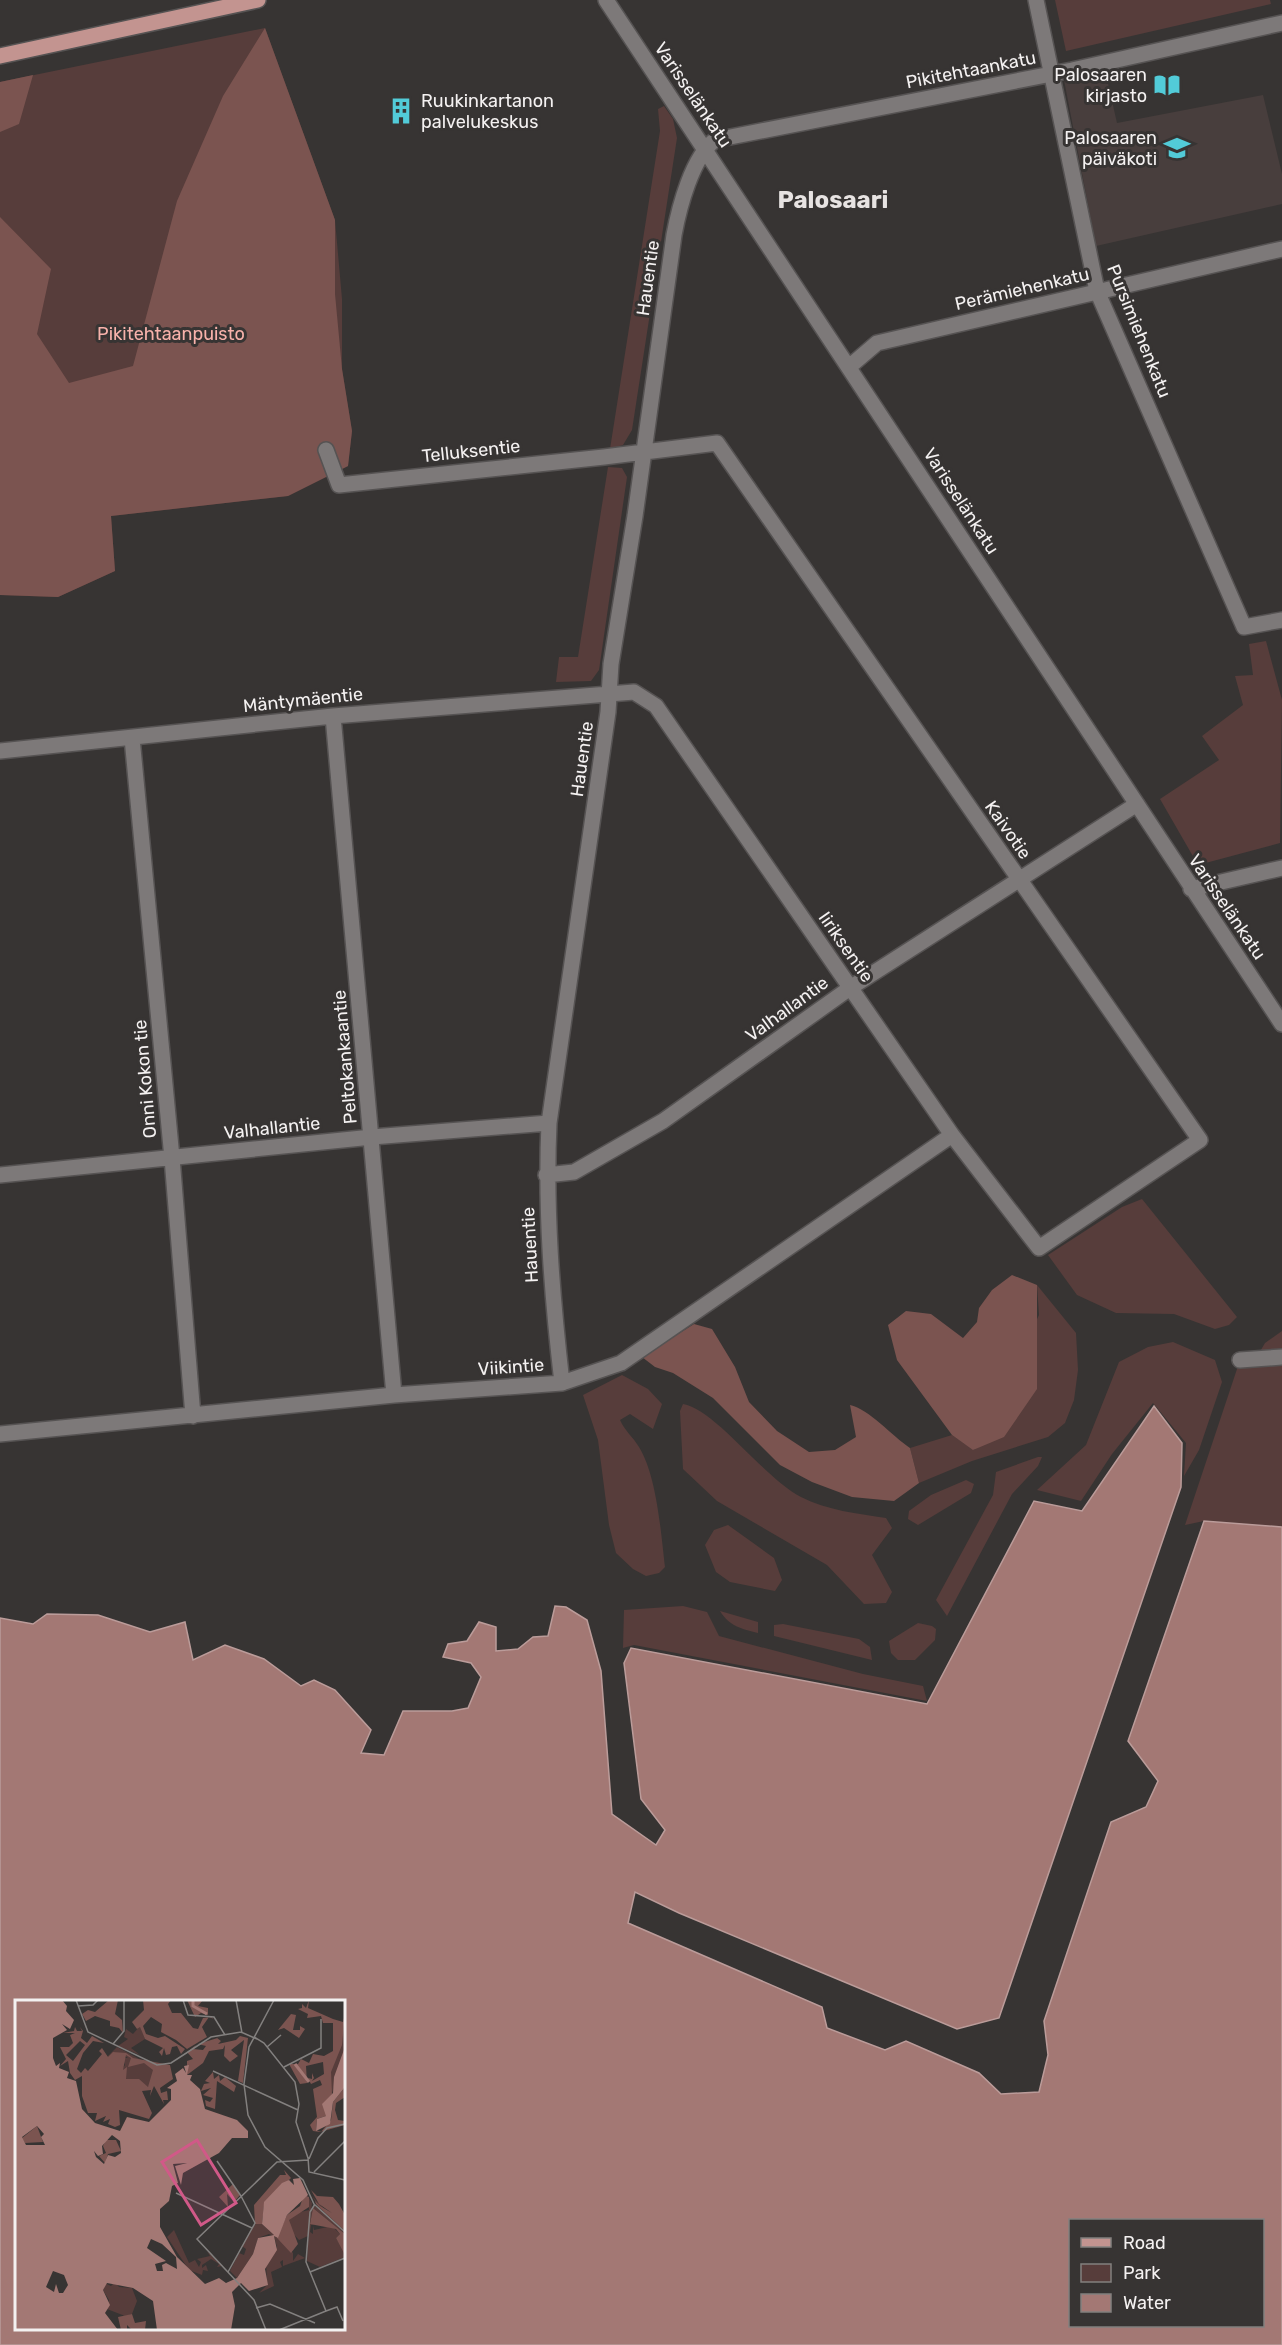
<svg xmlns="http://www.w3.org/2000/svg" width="1282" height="2345" viewBox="0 0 1282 2345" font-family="Rubik,sans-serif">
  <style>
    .built { fill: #483e3d }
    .green { fill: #573d3b }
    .forest { fill: #7b5450 }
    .water { fill: #a37874; stroke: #bb9c9a; stroke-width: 1.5; fill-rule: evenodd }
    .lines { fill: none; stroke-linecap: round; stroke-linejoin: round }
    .minor-casing { stroke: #565353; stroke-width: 18 }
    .major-casing { stroke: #565353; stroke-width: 18 }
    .minor { stroke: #7d7979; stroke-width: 15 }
    .major { stroke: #c39490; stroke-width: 15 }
    .labels { text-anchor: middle; stroke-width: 6; stroke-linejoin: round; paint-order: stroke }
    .street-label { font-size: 18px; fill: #f4f1f1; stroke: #373433 }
    .poi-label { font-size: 18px; fill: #f4f1f1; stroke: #373433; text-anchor: end }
    .park-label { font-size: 18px; fill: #f8b2ab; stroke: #373433 }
    .district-label { font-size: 24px; font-weight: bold; fill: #e7e3e2; stroke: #373433 }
    .inset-river { fill: none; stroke: #a37874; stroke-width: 3 }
    .inset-road { fill: none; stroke: #83807f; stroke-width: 1.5 }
    .view { fill: #d15988; fill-opacity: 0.15; stroke: #d15988; stroke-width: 3 }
    .inset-edge { fill: none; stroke: #f4f1f1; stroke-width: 3 }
  </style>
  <rect width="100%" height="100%" fill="#373433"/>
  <path class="built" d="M1105 70 1117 123 1263 95 1282 174V204L1096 246 1064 80Z"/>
  <path class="green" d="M1055 0H1270L1271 4 1066 51Z
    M265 28 335 220 342 299V369L352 431 348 466 288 496 111 516 115 571 58 597 0 595V82Z
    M664 106 673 119 677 138 632 430 623 445 610 449 660 131 658 109Z
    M608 467 622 468 627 477 599 670 591 681 556 682 559 657H578Z
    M1266 641 1282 700 1280 843 1198 865 1160 799 1219 760 1202 736 1243 705 1235 676 1253 675 1249 644Z
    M1142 1199 1237 1317 1229 1325 1215 1329 1174 1314 1116 1313 1077 1295 1048 1255 1122 1207Z
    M1037 1285 1076 1333 1078 1370 1074 1400 1065 1423 1048 1437 972 1461 919 1483 910 1448 952 1435 974 1450 1039 1315Z
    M1282 1331V1527L1204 1521 1185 1525 1240 1360H1255L1265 1343Z
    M1173 1342 1215 1360 1222 1382 1199 1450 1184 1476 1186 1443 1153 1403 1112 1454 1081 1501 1037 1490 1086 1445 1119 1362 1148 1347Z
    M622 1375 648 1389 662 1404 653 1429 630 1414 620 1420C625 1431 633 1437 639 1447 657 1476 661 1534 665 1567L659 1573 646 1576 633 1569 616 1553 609 1525 598 1440 583 1395Z
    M683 1404C715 1409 764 1478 801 1497 826 1510 859 1514 886 1518L892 1528 872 1555 892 1592 886 1603 864 1604 827 1565 717 1501 683 1469 680 1411Z
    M1038 1457H1042L1038 1466 1012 1494 947 1616 936 1600 993 1495 996 1472Z
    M966 1480 974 1484 971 1493 918 1525 908 1519 909 1511 931 1495Z
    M728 1525 774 1558 782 1580 775 1591 730 1582 716 1572 705 1545 714 1530Z
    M683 1606 707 1612 719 1636 863 1674 923 1686 927 1701 634 1645 623 1648 624 1610Z
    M720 1611 758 1622V1633C742 1629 729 1626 720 1611Z
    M918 1623 932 1626 936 1629 935 1640 915 1660H898L891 1653 889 1641Z
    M783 1624 859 1639 870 1647 872 1660 774 1636V1625Z"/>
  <path class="forest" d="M265 28 335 220V294L342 369 352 431 348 466 288 496 111 516 115 571 58 597 0 595V217L51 269 37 334 69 383 133 366 177 201 223 96Z
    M33 75 19 124 0 132V82Z
    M1012 1275 1037 1285V1389L1004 1437 973 1450 952 1435 897 1360 888 1325 906 1311 931 1314 963 1338 977 1322 979 1308 992 1290Z
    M694 1324 712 1329 735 1367 749 1402 777 1431 809 1452 835 1450 856 1437 850 1405C869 1409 892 1436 910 1448L919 1483 894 1501 852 1497 812 1482 780 1465 713 1398 673 1373 655 1367 642 1357Z"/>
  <path class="water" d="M1154 1406 1182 1443 1181 1487 999 2018 957 2029 679 1913 635 1892 628 1923 822 2007 827 2028 885 2050 906 2041 979 2073 1001 2094 1039 2092 1048 2055 1044 2021 1111 1822 1146 1807 1158 1781 1128 1741 1204 1521 1282 1527V2345H0V1618L33 1624 47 1614 98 1615 150 1632 185 1622 193 1660 225 1645 264 1659 301 1686 314 1680 335 1690 371 1730 361 1753 384 1755 403 1711H452L468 1708 481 1677 471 1663 443 1657 448 1644 467 1641 479 1622 496 1627V1651L518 1649 533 1637 548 1636 555 1606 566 1607 587 1620 601 1671 612 1814 656 1845 665 1830 641 1799 624 1663 631 1648 927 1704 1034 1501 1082 1511ZM16 2002H344V2328H16ZM1070 2220H1262V2326H1070Z"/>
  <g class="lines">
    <g class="minor-casing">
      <path id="minor" d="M606 0 1282 1024
        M1036 0 1097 291 1244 627 1282 620
        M849 367 877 343 1282 249
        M333 716 394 1395
        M132 738 172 1158 193 1416
        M0 751 333 716 634 692 656 706 952 1135 1039 1248 1200 1140 717 443 604 457 339 485 326 450
        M1191 889 1282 868
        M0 1175 372 1137 549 1123
        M546 1175 574 1172 663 1121 850 988 1137 804
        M1240 1360 1282 1357
        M562 1383C552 1296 545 1210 549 1123L608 712 611 664 635 516 674 235C679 208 692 157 715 140L1072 70 1282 23
        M0 1434 394 1395 562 1383 621 1363 952 1135"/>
    </g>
    <g class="major-casing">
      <path id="major" d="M0 56 258 0"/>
    </g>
    <use href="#minor" class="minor"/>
    <use href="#major" class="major"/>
  </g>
  <defs>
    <g id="library-bare" transform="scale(2.07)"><path d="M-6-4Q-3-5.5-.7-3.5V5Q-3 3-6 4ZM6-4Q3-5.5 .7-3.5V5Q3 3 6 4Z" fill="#52cbd8" stroke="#373433" stroke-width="2.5" paint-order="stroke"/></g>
    <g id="building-bare" transform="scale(2.07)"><path d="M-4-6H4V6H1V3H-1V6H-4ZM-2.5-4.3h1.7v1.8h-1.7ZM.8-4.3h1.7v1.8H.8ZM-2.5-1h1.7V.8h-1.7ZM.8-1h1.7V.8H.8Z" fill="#52cbd8" stroke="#373433" stroke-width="2.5" paint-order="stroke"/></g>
    <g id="school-bare" transform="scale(2.07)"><path d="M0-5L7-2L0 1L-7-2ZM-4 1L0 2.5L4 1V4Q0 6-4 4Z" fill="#52cbd8" stroke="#373433" stroke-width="2.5" paint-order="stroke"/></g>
  </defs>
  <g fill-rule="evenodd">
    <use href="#library-bare" x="1167" y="85"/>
    <use href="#building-bare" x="401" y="111"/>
    <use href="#school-bare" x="1177" y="148"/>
  </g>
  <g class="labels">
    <g class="street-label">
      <text transform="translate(971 70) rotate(-11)" y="6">Pikitehtaankatu</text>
      <text transform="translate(693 95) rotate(56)" y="6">Varisselänkatu</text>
      <text transform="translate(648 278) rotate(-82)" y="6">Hauentie</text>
      <text transform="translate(1022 289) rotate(-13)" y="6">Perämiehenkatu</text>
      <text transform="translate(1139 331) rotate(68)" y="6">Pursimiehenkatu</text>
      <text transform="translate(471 451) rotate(-6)" y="6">Telluksentie</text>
      <text transform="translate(961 501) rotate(57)" y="6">Varisselänkatu</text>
      <text transform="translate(303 700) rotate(-6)" y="6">Mäntymäentie</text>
      <text transform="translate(582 759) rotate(-82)" y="6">Hauentie</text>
      <text transform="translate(1008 830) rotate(55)" y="6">Kaivotie</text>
      <text transform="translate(1227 907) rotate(56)" y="6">Varisselänkatu</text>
      <text transform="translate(846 947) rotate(55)" y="6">Iiriksentie</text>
      <text transform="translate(787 1009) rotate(-36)" y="6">Valhallantie</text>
      <text transform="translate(345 1057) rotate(-95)" y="6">Peltokankaantie</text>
      <text transform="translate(145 1079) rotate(-95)" y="6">Onni Kokon tie</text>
      <text transform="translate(272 1128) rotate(-6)" y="6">Valhallantie</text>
      <text transform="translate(530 1245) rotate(-93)" y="6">Hauentie</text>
      <text transform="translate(511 1367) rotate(-4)" y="6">Viikintie</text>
    </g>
    <g class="poi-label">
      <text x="1147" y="81">Palosaaren<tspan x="1147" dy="21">kirjasto</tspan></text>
      <text x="421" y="107" text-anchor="start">Ruukinkartanon<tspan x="421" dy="21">palvelukeskus</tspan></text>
      <text x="1157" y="144">Palosaaren<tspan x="1157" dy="21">päiväkoti</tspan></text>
    </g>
    <g class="park-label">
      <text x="171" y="340">Pikitehtaanpuisto</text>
    </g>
    <g class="district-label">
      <text x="833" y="208">Palosaari</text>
    </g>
  </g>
  <g transform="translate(15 2000)">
    <rect width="330" height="330" fill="#373433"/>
    <path d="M330 23 329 51 317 94 313 80ZM125 26 130 39 116 48 125 55 103 46 113 39 109 37 111 29 118 34ZM102 47 143 69 145 76 133 87 114 84 106 70 110 65 108 58H113L105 53 82 81 77 72ZM297 196 330 231V234L298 208 295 224 301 225H296L295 232 298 234V226L299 230 317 226 325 234 321 238 330 252V257L305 267 292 261 295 211 299 206 304 208ZM294 198 297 203 293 236 284 240 275 230 274 220 277 214 294 210ZM240 224H247L270 245 278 253V261L283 254 290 258 268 266V260L265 262 267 267 256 272 259 286 244 293 252 285 251 262 262 247 259 236 254 234 243 238 238 254 222 278 215 271 224 253 229 255 231 249 227 246ZM159 230 174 263 180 260 184 267 186 262 182 259 195 256 192 251 207 266 202 267 204 264 196 259 187 265V268L191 265 193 271 188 270 187 275 174 270 152 237ZM100 282 104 287 117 288 122 301 117 314 110 316 92 309 94 300 88 290 90 283 96 286Z" fill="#573d3b"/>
    <path d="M94 0H103L100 14 107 20 108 33 104 28 95 26V21L80 16 71 21 67 14 73 10 80 12ZM128 0H156L153 4 157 13H166L178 28 183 29 188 18 196 17 199 19 194 17 187 27 192 37 172 49 161 40 146 32 147 24 136 17 128 26 131 34 143 38 150 36 170 49 166 54 162 46 157 47 155 54 151 55 149 48 147 56 144 52 148 48 130 39 125 27 122 29 117 22 129 10ZM172 0H188L183 6 193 8V15L186 13 180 17ZM294 0 293 8 318 19 328 22 330 14 327 45 316 72 317 94 311 116 302 119 301 130 306 132 316 120 318 102 330 87V97L321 103 320 110 323 120 330 121V125L305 132 298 131 295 125 302 117 298 89 307 85 305 80 296 84 293 78 297 79V73L299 78 297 81 309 74 308 62 291 66 292 83 285 84 274 64H283L286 59 294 63 298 54 309 56 318 51V23H308L306 16 292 18 293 14 283 9 287 8V4L291 8ZM276 14 281 15 278 30H285V26L290 29 284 38 269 28 263 30ZM60 27 62 31H67L65 27 68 31 66 38 72 43 77 36 89 43 78 41 68 53 62 69 66 73 70 68 73 71 87 54 84 51 87 48 93 57 98 52 111 53 118 58 155 65 158 79 145 88 146 93 152 91 153 100H148L149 104 139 86 135 96 136 90 127 91 137 113 134 119 104 110 105 125 100 127 93 124 95 119 88 122 91 116 80 121 82 113H73L67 96V76L60 80 55 73 53 61 45 66 51 59 45 47H54L58 43 55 35 60 33H48L59 31ZM65 41 70 45 58 61 51 55ZM111 55 116 58 113 67 129 63 138 70 133 87 124 79H111L112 67 108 70ZM209 36 202 38 206 41 203 44 221 40 225 36 233 38 228 83 223 81 229 40 216 50 223 56 215 62 209 56 210 45 208 49 194 51 188 63 172 75V61L178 59 172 52 181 45 178 49 188 50 191 46 183 44ZM198 72 199 79 204 75 205 81 210 77 221 86 219 92 202 81 200 109 191 106 190 100 195 102 198 98 188 95 196 88 186 91 189 84 195 83 190 81ZM22 126 28 142 10 143 7 138ZM91 140H101L106 151 93 154 90 163 84 156 91 153 88 146ZM269 170 276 178 249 205 247 224H240L239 205 265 175H271ZM218 184 225 195 219 202 212 194 213 207 204 197ZM296 190 302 196 318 197 324 204 330 215V231L301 204 300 201 305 206 317 213 304 204ZM289 195 294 197V207L274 220 283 244 276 253 262 238 272 215 285 206ZM298 208 330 234V255L321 238 325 234 321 229 295 224ZM117 314 120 323 131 321 130 330H117L112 325V330H106L103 317Z" fill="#7b5450" fill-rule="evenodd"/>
    <path d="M0 0H47L52 6 51 11 59 20 55 29 47 24 52 30 38 38V58L41 66 45 63 44 68 54 72 52 78 61 81 67 109 80 123 105 131 112 117 134 122 156 100V89L152 88 162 81 160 74 168 68 171 73 169 66 174 65 172 75H177L175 80 185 89 190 109 222 120 233 131V138H217L204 153 168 173 166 185 160 166 172 163 158 164 163 183 157 186 154 201 145 209V227L162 257 190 284 204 278 211 283 222 278 238 254 243 238 259 235 247 224 249 202 267 183 274 180 279 185 278 179 285 178 293 195 272 215 263 238 259 236 262 250 250 269 253 285 234 291 226 283 217 292 220 306 216 330H142L138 301 118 288 92 283 88 290 95 305 90 313 103 330H0ZM22 126 29 134 26 137 30 145H11L7 137ZM97 135 105 141 106 153 100 157 93 155 89 164 81 157 79 151 83 156 88 154 87 146ZM136 239 147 244 161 257 162 269 151 263 147 265 148 271H142L140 264 151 261 132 248ZM38 271 49 275 53 285 48 293H44L41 284 39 292 31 287ZM330 47V87L318 102 315 124 301 131 302 119 311 116 307 104 318 93 319 77Z" fill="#a37874" fill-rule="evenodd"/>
    <path class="inset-river" d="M178 0V6L192 14M280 64 294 82"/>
    <path class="inset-road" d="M61 0 73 32 142 65 156 63 196 37 226 32 242 39M168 0 173 15 199 17 210 35M221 0 227 33M259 0 234 47 229 84 233 115 250 147 288 180 299 204 330 232M63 6 78 5 83 0M239 37 249 43 280 82 284 104 281 122 293 158M98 44 109 31V0M252 47 266 35M269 67 306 48V19M198 71 283 110M293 157 294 172 330 180M294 159 303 138 312 128 330 124M202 161 226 196M299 172 330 141M161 193 237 228M300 204 295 212 291 262 311 311 322 307 328 321M213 272 240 223 226 196M295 272 330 258M241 308 255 304 300 323M251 330 239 300 182 239 262 162 293 160M264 330 311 311"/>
    <path class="view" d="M182 140 221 203 186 225 147 162Z"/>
    <rect width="330" height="330" class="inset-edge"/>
  </g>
  <rect x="1069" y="2219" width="195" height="108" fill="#373433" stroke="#83807f" stroke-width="1.5"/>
  <rect x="1081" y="2238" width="30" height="9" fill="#c39490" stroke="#83807f" stroke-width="1.5"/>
  <text x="1123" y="2249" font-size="18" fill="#f4f1f1">Road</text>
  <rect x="1081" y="2264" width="30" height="18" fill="#573d3b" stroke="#83807f" stroke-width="1.5"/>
  <text x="1123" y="2279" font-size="18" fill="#f4f1f1">Park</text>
  <rect x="1081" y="2294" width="30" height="18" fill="#a37874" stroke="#83807f" stroke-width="1.5"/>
  <text x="1123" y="2309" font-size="18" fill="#f4f1f1">Water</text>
</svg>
